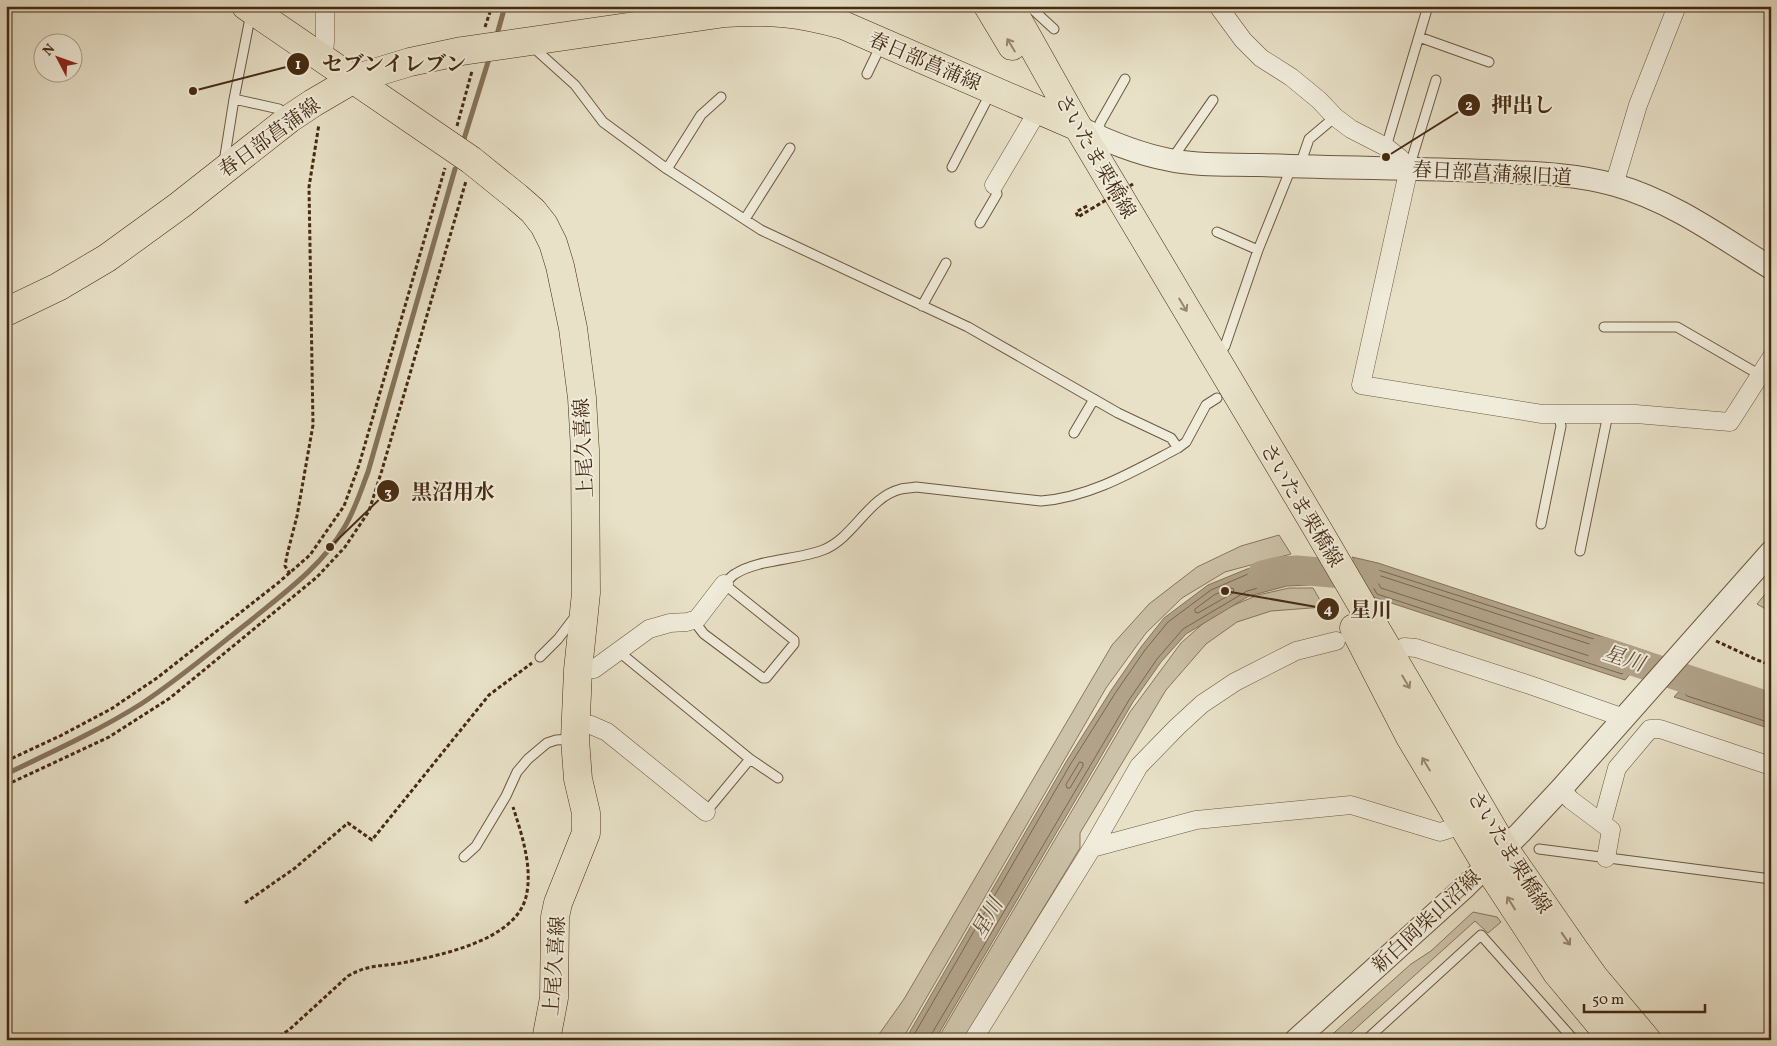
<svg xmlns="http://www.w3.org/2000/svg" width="1777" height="1046" viewBox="0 0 1777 1046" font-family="Vollkorn,'Noto Serif JP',serif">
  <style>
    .green { fill: #ccc2a9; stroke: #88765d }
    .water { fill: #b1a38a; stroke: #86735a }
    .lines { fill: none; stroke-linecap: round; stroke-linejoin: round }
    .shore { stroke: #7b664e; stroke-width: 1 }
    .stream { stroke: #86735a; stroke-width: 5 }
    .river { stroke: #b1a38a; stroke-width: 29 }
    .service-casing { stroke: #6e583f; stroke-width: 11 }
    .minor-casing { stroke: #6e583f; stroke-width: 19 }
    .tertiary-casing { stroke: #6e583f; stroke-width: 24 }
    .primary-casing { stroke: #452a11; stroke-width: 29 }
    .path { stroke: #452a11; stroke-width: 3; stroke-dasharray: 4 2.5; stroke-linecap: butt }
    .service { stroke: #f0ecdb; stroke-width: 9 }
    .minor { stroke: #f0ecdb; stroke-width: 18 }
    .tertiary { stroke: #f0ecdb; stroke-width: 22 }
    .primary { stroke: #e8e1c8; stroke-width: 28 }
    .path-bridge { stroke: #452a11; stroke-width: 3; stroke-dasharray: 4 2.5; stroke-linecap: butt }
    .oneway { stroke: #96866c }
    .labels { text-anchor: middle; stroke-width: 4; stroke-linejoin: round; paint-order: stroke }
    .street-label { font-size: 20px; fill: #452a11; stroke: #f0ecdb }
    .water-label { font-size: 21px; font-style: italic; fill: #654e35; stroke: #f0ecdb }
    .leader { fill: none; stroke: #452a11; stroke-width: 2 }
    .callout-dot { fill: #452a11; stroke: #f0ecdb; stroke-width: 2 }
    .mark-label { font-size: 15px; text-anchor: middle; font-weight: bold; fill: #fff }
    .callout-label { font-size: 21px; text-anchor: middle; font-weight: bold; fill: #452a11; stroke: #f0ecdb; stroke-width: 4; stroke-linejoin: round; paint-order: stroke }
  </style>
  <rect width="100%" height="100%" fill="#e8e1c8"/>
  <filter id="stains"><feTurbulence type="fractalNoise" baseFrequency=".004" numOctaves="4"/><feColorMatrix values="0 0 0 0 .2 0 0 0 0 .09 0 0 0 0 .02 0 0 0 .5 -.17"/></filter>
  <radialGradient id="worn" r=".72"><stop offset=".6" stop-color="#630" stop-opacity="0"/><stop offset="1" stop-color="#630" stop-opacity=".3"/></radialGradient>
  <path class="green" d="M1279 535 1291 554 1225 572 1182 598 1146 633 1106 688 902 1040H875L904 999 1112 645 1149 604 1197 567 1241 546Z
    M1771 587V612L1757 604Z
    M1289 588H1313L1324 607 1271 611 1237 622 1206 644 1166 690 1080 833V848L963 1040H937L1130 712 1181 643 1215 613 1258 595Z
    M1473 912 1497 917 1501 922 1488 933 1475 921 1343 1040H1326L1411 964 1431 951Z"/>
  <path class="water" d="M1352 557 1378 563 1649 652 1625 680 1373 597Z
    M1293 558 1309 585 1287 586 1249 596 1186 634 1161 662 1133 702 935 1040H905L1066 762 1112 689 1141 647 1164 618 1208 585 1247 569Z
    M1698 670 1771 693V729L1674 697Z"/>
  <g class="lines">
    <path class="shore" d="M1366 566 1637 653 1638 657 1622 674 1377 594 1363 569Z
      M1378 575 1626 656 1627 660 1620 666 1381 588 1375 578Z
      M1231 588 1234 589 1233 593 1198 613 1195 612V609L1214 595Z
      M1771 698 1701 676 1685 693 1687 696 1771 723
      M1771 704 1703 684 1696 690 1698 693 1771 717
      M1080 762 1083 763V766L1070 788H1067L1066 785Z
      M911 1040 1070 765 1116 692 1145 650 1168 622 1211 590 1248 574 1291 565 1298 577V580L1285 581 1247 591 1183 629 1157 659 1129 700 931 1035V1040"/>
    <path class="stream" d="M498 31 505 6
      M464 139 488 62
      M6 774C52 752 98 731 141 704 179 679 214 649 250 621 284 593 322 566 344 528 355 510 361 490 368 472L455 169"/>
    <path class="river" d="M1262 575 1279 571 1297 570 1366 576
      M1602 651 1771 707"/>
    <g class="service-casing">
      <path id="service" d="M1029 6 1054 29
        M1419 37 1489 62
        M534 46 535 49 575 85 603 122 667 169 761 230 968 327 1118 413 1171 438 1178 448
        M867 74 881 45
        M234 99 279 109 287 117
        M1099 135 1100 123 1125 79
        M1386 147 1428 6
        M1172 159 1213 100
        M224 162 234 99 251 13
        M1300 165 1309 139 1335 117
        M952 167 991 92
        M1409 168 1436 80
        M667 169 701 115 721 97
        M745 219 790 148
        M980 223 997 194 994 185
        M1217 232 1258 250
        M922 306 946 263
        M1604 327H1677L1760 375
        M1218 356 1225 346 1258 250 1291 168
        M1074 433 1094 399
        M1541 524 1561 426 1558 414
        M1580 551 1608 414
        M693 620 704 634 763 678H766L794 644V640L724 584C728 581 731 576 735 574 758 559 798 560 823 550 854 538 868 497 901 489 906 488 911 488 916 487L1041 501C1091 497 1134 471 1178 448L1186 442 1206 405 1217 398
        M618 651 750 759 778 778
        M540 657 558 639 574 618H576
        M706 812 750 759
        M1539 849 1771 879
        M464 857 476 846 506 796 517 772 528 759 547 743 556 740 572 739
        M1366 1040 1481 935 1574 1040"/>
    </g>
    <g class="minor-casing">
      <path id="minor" d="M1218 6 1243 40 1261 58 1291 77 1319 100 1335 117 1351 129 1386 147 1400 158 1409 168 1361 385 1542 414H1636L1730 422 1771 358
        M323 59 325 42V6
        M994 185 1033 119 1034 107
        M1614 185 1638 105 1677 6
        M1404 647 1416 648 1530 685 1624 718
        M578 670 594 669 649 629 670 623 687 622 697 619 724 584
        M575 723 591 725 607 732 706 812
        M1561 789 1571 800 1611 830 1606 858
        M1602 823 1617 768 1650 729H1660L1771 766
        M1092 848 1196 820 1351 805 1440 832 1462 825
        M973 1040 1092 848 1139 766 1177 727 1202 704 1235 682 1296 651 1336 641"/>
    </g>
    <g class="tertiary-casing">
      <path id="tertiary" d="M1078 127C1107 141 1137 154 1170 160 1199 166 1231 164 1260 165 1336 168 1412 168 1487 171 1530 173 1573 173 1615 185 1672 201 1721 237 1771 268
        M1296 1040 1466 886 1520 833 1561 789 1771 552"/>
    </g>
    <g class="primary-casing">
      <path id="primary" d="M246 6 471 160 517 197 533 211 544 225 553 243 560 266 573 328 582 398 585 450 586 593 578 670 575 739 578 779 586 813V833L558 903 555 917 554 998 546 1040
        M988 6 1012 46
        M1010 6 1078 127 1318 530 1504 848 1574 949 1594 977 1647 1040
        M6 312 58 287 107 258 180 205 289 119 313 103 354 79 410 62 462 51 725 13C771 10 799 13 843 25L1078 127
        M1354 628 1410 737 1487 866 1557 973 1613 1040"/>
    </g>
    <path class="path" d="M485 27 492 6
      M457 126 472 71
      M1087 206 1076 212 1078 217 1091 209
      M290 574 285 566 287 555 297 516 313 425 309 187 319 124
      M1716 641 1757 660 1771 665
      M6 761 60 736 111 709 157 678 278 583 310 555 344 506 359 465 445 168
      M6 785 109 737 170 698 317 577 345 547 369 511 382 470 466 181
      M245 903 295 868 348 823 372 840 489 695 532 663
      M274 1040 290 1029 348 976C371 963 383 967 407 962 444 954 515 940 526 897 533 868 522 835 513 807"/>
    <use href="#service" class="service"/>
    <use href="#minor" class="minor"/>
    <use href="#tertiary" class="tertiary"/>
    <use href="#primary" class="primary"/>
    <path class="path-bridge" d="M1091 209 1133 184"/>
  </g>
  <defs><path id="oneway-shaft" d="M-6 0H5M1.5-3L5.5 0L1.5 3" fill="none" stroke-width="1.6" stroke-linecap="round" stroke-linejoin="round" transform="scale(1.25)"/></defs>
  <g class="oneway">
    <use href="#oneway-shaft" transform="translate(1011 45) rotate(-121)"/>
    <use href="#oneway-shaft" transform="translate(1183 305) rotate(59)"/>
    <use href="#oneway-shaft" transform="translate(1406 682) rotate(59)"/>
    <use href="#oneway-shaft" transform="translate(1426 764) rotate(-121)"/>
    <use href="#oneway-shaft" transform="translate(1511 903) rotate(-122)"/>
    <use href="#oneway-shaft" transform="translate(1566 939) rotate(55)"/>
  </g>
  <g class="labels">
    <g class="street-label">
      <text transform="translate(925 61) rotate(23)" y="7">春日部菖蒲線</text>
      <text transform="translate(269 137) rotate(-36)" y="7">春日部菖蒲線</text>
      <text transform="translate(1096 156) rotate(60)" y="7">さいたま栗橋線</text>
      <text transform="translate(1492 173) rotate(3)" y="7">春日部菖蒲線旧道</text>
      <text transform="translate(583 448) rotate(-93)" y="7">上尾久喜線</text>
      <text transform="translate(1302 505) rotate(59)" y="7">さいたま栗橋線</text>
      <text transform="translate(1510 852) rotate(58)" y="7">さいたま栗橋線</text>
      <text transform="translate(1426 921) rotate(-43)" y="7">新白岡柴山沼線</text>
      <text transform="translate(554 966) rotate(-86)" y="7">上尾久喜線</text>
    </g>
    <g class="water-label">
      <text transform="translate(1624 658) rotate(18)" y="7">星川</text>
      <text transform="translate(987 918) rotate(-61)" y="7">星川</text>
    </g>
  </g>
  <path class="leader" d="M193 91L298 64M1386 157L1469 105M330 547L388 491M1225 591L1328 609"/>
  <g class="callout-dot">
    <circle cx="193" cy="91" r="5"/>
    <circle cx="1386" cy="157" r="5"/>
    <circle cx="330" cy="547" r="5"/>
    <circle cx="1225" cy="591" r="5"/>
    <circle cx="298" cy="64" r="12"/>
    <circle cx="1469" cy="105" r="12"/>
    <circle cx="388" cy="491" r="12"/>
    <circle cx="1328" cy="609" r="12"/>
  </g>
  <g class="mark-label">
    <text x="298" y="69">1</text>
    <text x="1469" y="110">2</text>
    <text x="388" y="497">3</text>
    <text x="1328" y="614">4</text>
  </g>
  <g class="callout-label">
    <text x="394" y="71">セブンイレブン</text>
    <text x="1523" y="112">押出し</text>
    <text x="453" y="499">黒沼用水</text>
    <text x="1371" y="617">星川</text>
  </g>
  <rect width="1777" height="1046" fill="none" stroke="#e8e1c8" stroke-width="25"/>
  <rect x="8" y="8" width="1762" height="1031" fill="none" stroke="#452a11" stroke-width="2.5"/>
  <rect x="12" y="12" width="1752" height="1021" fill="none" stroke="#452a11"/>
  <g transform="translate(58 58) rotate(311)"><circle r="24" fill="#f0ecdb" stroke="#ac9e8a"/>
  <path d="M0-4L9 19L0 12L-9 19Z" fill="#8f2418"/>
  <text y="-8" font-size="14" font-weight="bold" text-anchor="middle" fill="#452a11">N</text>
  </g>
  <path d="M1584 1004v8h121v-8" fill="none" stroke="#452a11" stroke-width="2.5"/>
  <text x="1592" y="1004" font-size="15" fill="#452a11" stroke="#f0ecdb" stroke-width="4" paint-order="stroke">50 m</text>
  <rect width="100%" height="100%" filter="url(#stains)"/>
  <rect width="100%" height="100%" fill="url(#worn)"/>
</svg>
